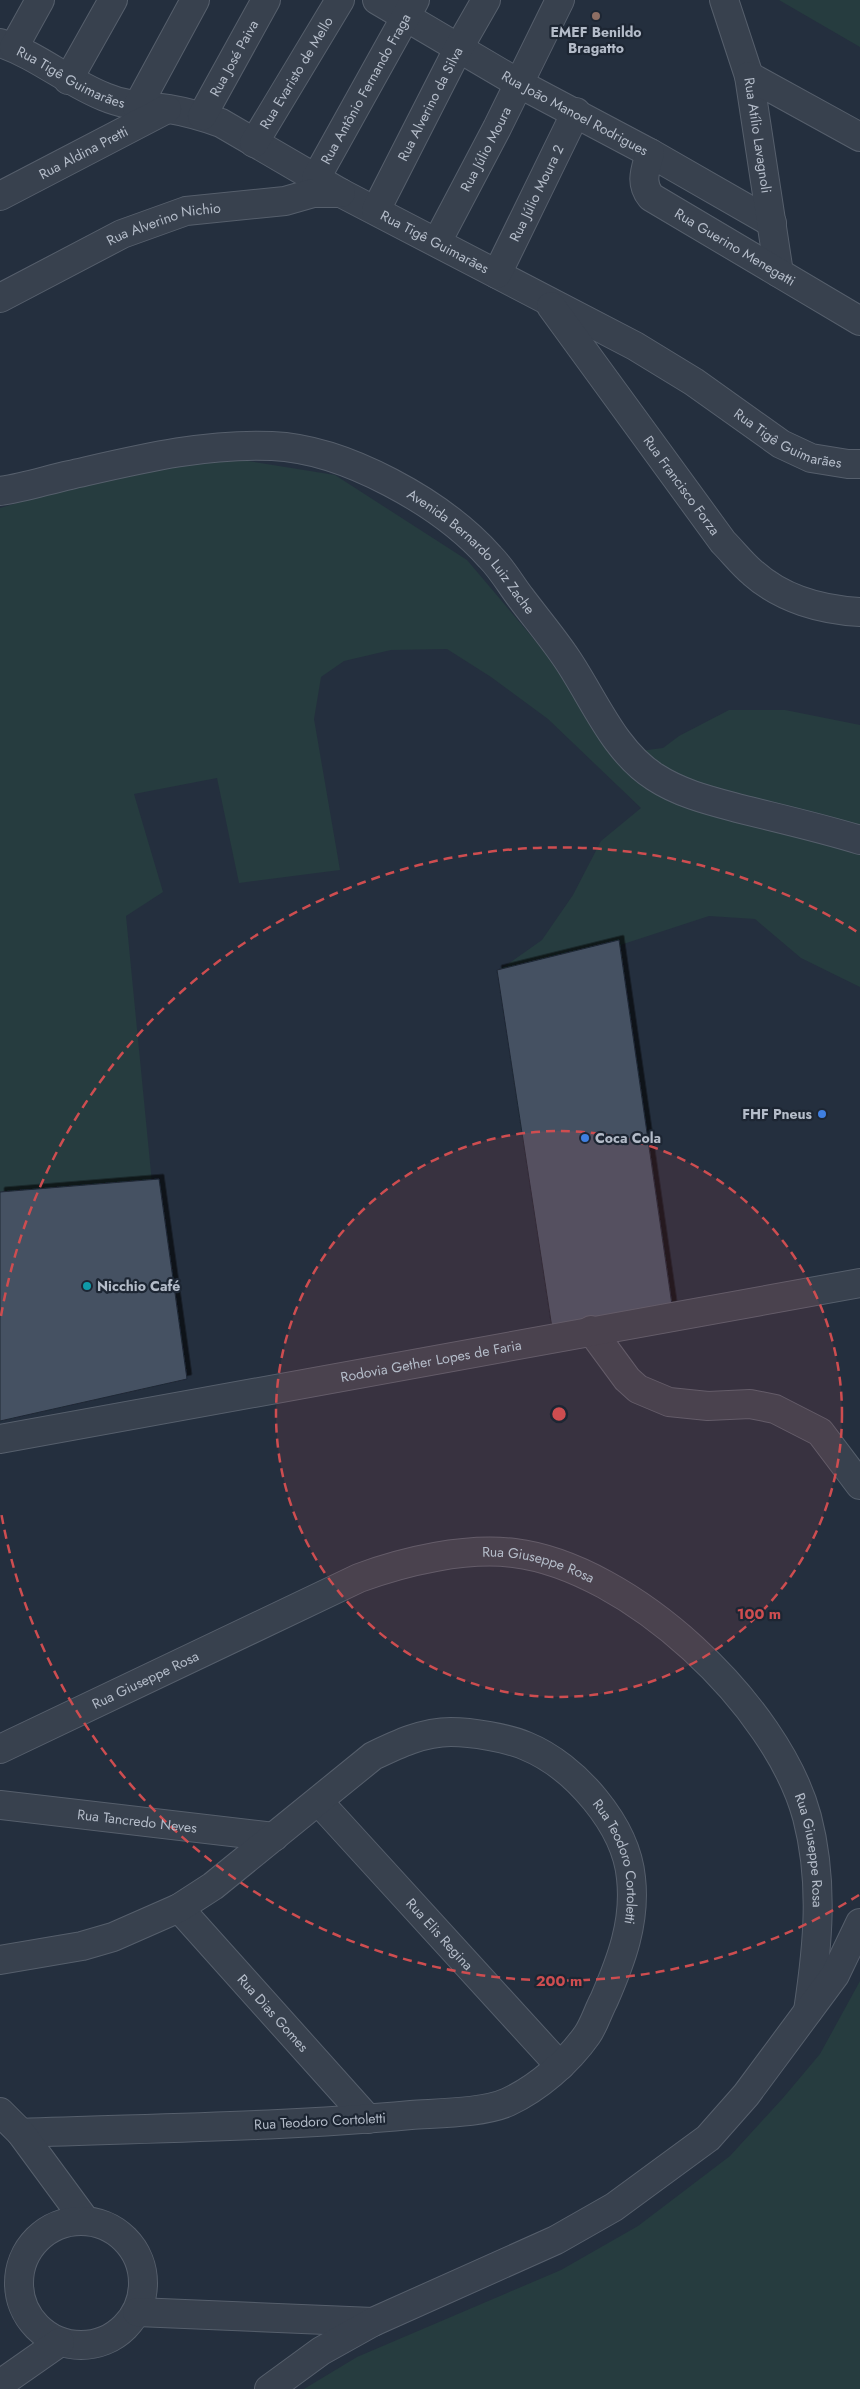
<svg xmlns="http://www.w3.org/2000/svg" width="860" height="2389" viewBox="0 0 860 2389" font-family="Jost,sans-serif">
  <style>
    .green { fill: #263c3f }
    .building { fill: #455162; stroke: #1f2835; filter: url(#shadow) }
    .lines { fill: none; stroke-linecap: round; stroke-linejoin: round }
    .minor-casing { stroke: #565f6c; stroke-width: 30 }
    .minor { stroke: #38414e; stroke-width: 28 }
    .ring { fill: none; stroke: #ce4d50; stroke-width: 2.5; stroke-dasharray: 9 6 }
    .education-dot { fill: #8d6e63; stroke: #1d2633; stroke-width: 2 }
    .shop-dot { fill: #3f7fe0; stroke: #1d2633; stroke-width: 2 }
    .culture-dot { fill: #0f9aa8; stroke: #1d2633; stroke-width: 2 }
    .labels { text-anchor: middle; stroke-width: 4.5; stroke-linejoin: round; paint-order: stroke }
    .poi-label { font-size: 14px; font-weight: bold; fill: #b4bcc9; stroke: #1d2633; text-anchor: start }
    .street-label { font-size: 14px; fill: #b4bcc9; stroke: #1d2633 }
    .centre { fill: #ce4d50; stroke: #1d2633; stroke-width: 2.5 }
    .ring-label { font-size: 15px; text-anchor: middle; font-weight: bold; fill: #ce4d50; stroke: #1d2633; stroke-width: 4.5; stroke-linejoin: round; paint-order: stroke }
  </style>
  <defs>
    <filter id="shadow"><feDropShadow dx="4.5" dy="-4.5" stdDeviation="0" flood-color="#0009"/></filter>
  </defs>
  <rect width="100%" height="100%" fill="#242f3e"/>
  <path class="green" d="M779 0H860V47Z
    M235 459 335 475 467 560 582 696 624 753 663 748 679 736 729 710H785L860 725V987L801 958 755 919 709 916 599 952 501 969 542 940 573 895 601 841 641 808 548 719 491 677 447 649 391 650 344 661 321 677 314 719 340 870 239 883 217 778 134 794 163 892 126 916 171 1378 0 1413V508L115 474 183 463Z
    M860 1981V2389H304L357 2357 561 2270 638 2226 730 2156 783 2098 820 2054Z"/>
  <path class="building" d="M619 940 672 1305 552 1328 497 970Z
    M159 1179 187 1379 0 1421V1192Z"/>
  <g class="lines">
    <g class="minor-casing">
      <g id="minor">
        <path id="s1" d="M377 0 518 83 650 153 772 223"/>
        <path id="s2" d="M724 0 749 76 779 273"/>
        <path id="s3" d="M0 43C37 55 69 83 105 97 126 106 147 106 169 109 187 112 204 117 221 123L341 193 635 346 694 382 781 444 811 458 848 464H860"/>
        <path d="M14 47 40 0"/>
        <path d="M749 76 860 137"/>
        <path d="M68 80 113 0"/>
        <path d="M137 107 195 0"/>
        <path id="s4" d="M202 116 266 0"/>
        <path id="s5" d="M254 143 340 0"/>
        <path id="s6" d="M650 153C646 169 639 182 651 197L860 321"/>
        <path id="s7" d="M316 178 415 0"/>
        <path id="s8" d="M0 196 167 109"/>
        <path id="s9" d="M376 210 458 49 486 0"/>
        <path id="s10" d="M437 242 497 128 560 0"/>
        <path id="s11" d="M497 274 576 112"/>
        <path id="s12" d="M0 298 122 234 186 211 285 201 313 193H341"/>
        <path id="s13" d="M551 306 723 542C733 552 742 564 753 573 782 599 822 610 860 612"/>
        <path id="s14" d="M0 491C23 488 47 480 70 475 136 460 203 443 272 446 345 449 442 503 490 557 502 569 511 585 521 598 536 618 553 638 567 659 594 699 614 751 655 777 681 794 711 801 741 809 781 819 821 828 860 840"/>
        <path d="M591 1330 627 1379 638 1389 669 1402 708 1406 750 1404 775 1409 820 1432 860 1485"/>
        <path id="s15" d="M0 1439 860 1283"/>
        <path id="s16" d="M0 1749 359 1578C405 1561 466 1547 514 1553 630 1567 777 1705 807 1817 824 1882 818 1945 808 2011"/>
        <path id="s17" d="M319 1802 560 2066"/>
        <path id="s18" d="M0 1805 274 1837"/>
        <path id="s19" d="M179 1908 368 2119"/>
        <path id="s20" d="M0 1960 82 1946 113 1937 179 1908 213 1886 373 1756C398 1744 423 1732 451 1732 472 1732 507 1738 526 1746 575 1766 626 1825 631 1878 636 1922 621 1961 604 2000 598 2011 594 2025 587 2035 568 2062 538 2088 508 2102 484 2113 438 2113 411 2115 282 2127 151 2128 21 2133"/>
        <path d="M0 2112 21 2133 85 2220"/>
        <circle cx="81" cy="2283" r="62"/>
        <path d="M137 2312 373 2322"/>
        <path d="M0 2384 60 2342"/>
        <path d="M269 2389 321 2351 373 2322 556 2240 614 2207 708 2138 746 2095 835 1975 860 1923"/>
      </g>
    </g>
    <use href="#minor" class="minor"/>
  </g>
  <circle cx="559" cy="1414" r="283" fill="#ce4d50" fill-opacity=".12"/>
  <g class="ring">
    <circle cx="559" cy="1414" r="283"/>
    <path d="M859 1895A567 567 0 0 1 1 1512M1 1316A567 567 0 0 1 859 933"/>
  </g>
  <circle class="education-dot" cx="596" cy="16" r="5"/>
  <g class="shop-dot">
    <circle cx="822" cy="1114" r="5"/>
    <circle cx="585" cy="1138" r="5"/>
  </g>
  <circle class="culture-dot" cx="87" cy="1286" r="5"/>
  <g class="labels">
    <g class="poi-label">
      <text x="596" y="37" text-anchor="middle">EMEF Benildo<tspan x="596" dy="16">Bragatto</tspan></text>
      <text x="812" y="1119" text-anchor="end">FHF Pneus</text>
      <text x="595" y="1143">Coca Cola</text>
      <text x="97" y="1291">Nicchio Café</text>
    </g>
    <g class="street-label">
      <text dy="5" stroke="none"><textPath href="#s4" startOffset="66">Rua José Paiva</textPath></text>
      <text dy="5" stroke="none"><textPath href="#s5" startOffset="82">Rua Evaristo de Mello</textPath></text>
      <text dy="5" stroke="none"><textPath href="#s3" startOffset="79">Rua Tigê Guimarães</textPath></text>
      <text dy="5" stroke="none"><textPath href="#s7" startOffset="102">Rua Antônio Fernando Fraga</textPath></text>
      <text dy="5" stroke="none"><textPath href="#s9" startOffset="119">Rua Alverino da Silva</textPath></text>
      <text dy="5" stroke="none"><textPath href="#s1" startOffset="228">Rua João Manoel Rodrigues</textPath></text>
      <text dy="5" stroke="none"><textPath href="#s2" startOffset="140">Rua Atílio Lavagnoli</textPath></text>
      <text dy="5" stroke="none"><textPath href="#s10" startOffset="105">Rua Júlio Moura</textPath></text>
      <text dy="5" stroke="none"><textPath href="#s8" startOffset="94">Rua Aldina Pretti</textPath></text>
      <text dy="5" stroke="none"><textPath href="#s11" startOffset="90">Rua Júlio Moura 2</textPath></text>
      <text dy="5" stroke="none"><textPath href="#s12" startOffset="181">Rua Alverino Nichio</textPath></text>
      <text dy="5" stroke="none"><textPath href="#s3" startOffset="482">Rua Tigê Guimarães</textPath></text>
      <text dy="5" stroke="none"><textPath href="#s6" startOffset="144">Rua Guerino Menegatti</textPath></text>
      <text dy="5" stroke="none"><textPath href="#s3" startOffset="888">Rua Tigê Guimarães</textPath></text>
      <text dy="5" stroke="none"><textPath href="#s13" startOffset="222">Rua Francisco Forza</textPath></text>
      <text dy="5" stroke="none"><textPath href="#s14" startOffset="509">Avenida Bernardo Luiz Zache</textPath></text>
      <text dy="5" stroke="none"><textPath href="#s15" startOffset="438">Rodovia Gether Lopes de Faria</textPath></text>
      <text dy="5" stroke="none"><textPath href="#s16" startOffset="582">Rua Giuseppe Rosa</textPath></text>
      <text dy="5" stroke="none"><textPath href="#s16" startOffset="161">Rua Giuseppe Rosa</textPath></text>
      <text dy="5" stroke="none"><textPath href="#s18" startOffset="138">Rua Tancredo Neves</textPath></text>
      <text dy="5" stroke="none"><textPath href="#s16" startOffset="1001">Rua Giuseppe Rosa</textPath></text>
      <text dy="5" stroke="none"><textPath href="#s20" startOffset="749">Rua Teodoro Cortoletti</textPath></text>
      <text dy="5" stroke="none"><textPath href="#s17" startOffset="179">Rua Elis Regina</textPath></text>
      <text dy="5" stroke="none"><textPath href="#s19" startOffset="141">Rua Dias Gomes</textPath></text>
      <text transform="translate(320 2121) rotate(-3)" y="5">Rua Teodoro Cortoletti</text>
    </g>
  </g>
  <circle cx="559" cy="1414" r="8" class="centre"/>
  <g class="ring-label">
    <text x="759" y="1619">100 m</text>
    <text x="559" y="1986">200 m</text>
  </g>
</svg>
